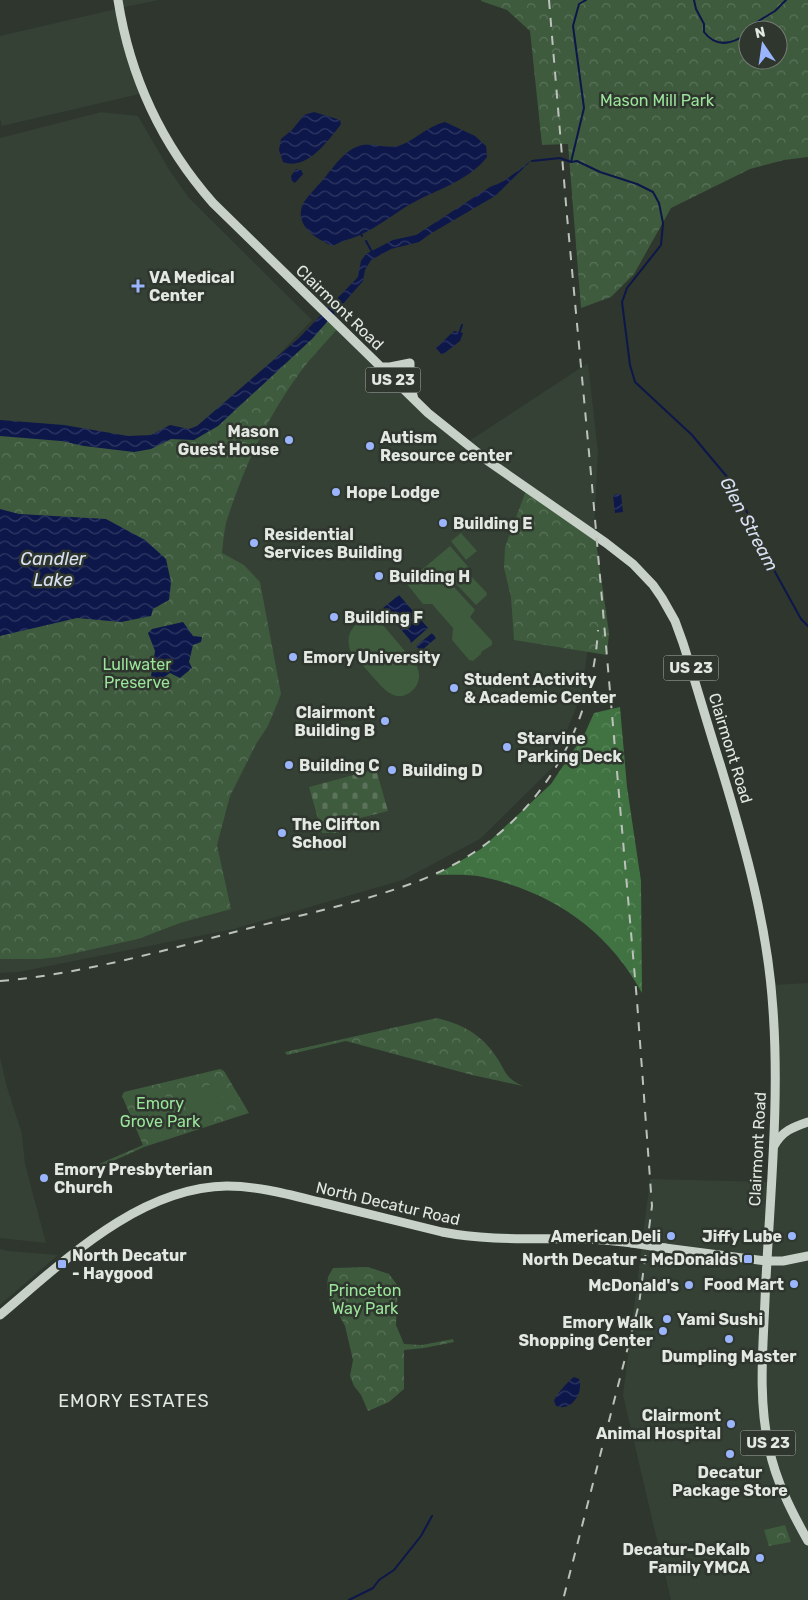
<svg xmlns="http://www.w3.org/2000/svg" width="808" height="1600" viewBox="0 0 808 1600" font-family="Rubik,sans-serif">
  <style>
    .built { fill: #344134 }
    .forest { fill: url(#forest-crowns) }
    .cemetery { fill: url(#cemetery-stones) }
    .park { fill: url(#park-crowns); fill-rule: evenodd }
    .pitch { fill: #3e5b3e }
    .water { fill: url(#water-waves) }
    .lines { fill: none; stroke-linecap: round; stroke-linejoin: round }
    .stream { stroke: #0d174a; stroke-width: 2 }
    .major { stroke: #c8d1c8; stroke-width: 9 }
    .rail { stroke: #bcc2bb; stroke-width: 2; stroke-dasharray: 9 9; stroke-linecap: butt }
    .major-bridge { stroke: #c8d1c8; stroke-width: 9 }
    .poi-dot { fill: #9bb5fd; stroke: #2e362e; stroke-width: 2 }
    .labels { text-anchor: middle; stroke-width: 5; stroke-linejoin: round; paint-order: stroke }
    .shield { fill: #2e362e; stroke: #adb3ac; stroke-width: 1 }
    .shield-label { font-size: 15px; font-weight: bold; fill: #e3e8e2 }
    .park-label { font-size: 16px; fill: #9be59b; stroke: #2e362e }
    .poi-label { font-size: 16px; font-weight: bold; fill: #e3e8e2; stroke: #2e362e; text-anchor: start }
    .street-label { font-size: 16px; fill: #e3e8e2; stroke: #2e362e }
    .water-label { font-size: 18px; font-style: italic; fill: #d9e0f2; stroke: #2e362e }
    .neighbourhood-label { font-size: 18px; letter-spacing: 1px; fill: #e3e8e2; stroke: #2e362e }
  </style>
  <defs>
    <pattern id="forest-crowns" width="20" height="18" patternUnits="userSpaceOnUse" patternTransform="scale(1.25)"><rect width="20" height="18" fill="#407341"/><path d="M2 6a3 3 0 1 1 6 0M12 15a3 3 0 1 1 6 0" fill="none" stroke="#5b875c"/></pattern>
    <pattern id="cemetery-stones" width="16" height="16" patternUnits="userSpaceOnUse" patternTransform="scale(1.25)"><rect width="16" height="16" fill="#3e5b3e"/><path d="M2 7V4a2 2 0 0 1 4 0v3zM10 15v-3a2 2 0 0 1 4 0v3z" fill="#5a735a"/></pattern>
    <pattern id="park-crowns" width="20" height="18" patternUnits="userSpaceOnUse" patternTransform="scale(1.25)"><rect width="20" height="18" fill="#3e5b3e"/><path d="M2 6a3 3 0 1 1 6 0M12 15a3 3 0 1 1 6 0" fill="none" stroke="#5a735a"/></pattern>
    <pattern id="water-waves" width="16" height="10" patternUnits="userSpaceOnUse" patternTransform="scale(1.25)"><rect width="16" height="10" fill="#0d174a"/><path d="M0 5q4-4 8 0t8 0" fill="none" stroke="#303964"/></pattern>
  </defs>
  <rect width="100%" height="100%" fill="#2e362e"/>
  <path class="built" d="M119 0H159L120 8 144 93 2 126 0 119V36L120 8Z
    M101 112 138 116 170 171 189 198 312 320 244 391 200 428 187 431 171 430 148 438 128 439 101 435 21 429 125 443 145 442 174 432 188 434 202 430 289 353 326 315 428 413 488 461 515 479 469 441 588 363 598 452 592 574V616L582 692 553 767 480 839 403 880 234 929 19 972 0 973V138Z
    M808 983V1600H671L623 1395 650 1179 774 1182 771 985Z
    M0 1057 7 1087 22 1134 25 1164 46 1243 0 1238Z
    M0 1249 9 1251 58 1255 0 1305Z"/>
  <path class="forest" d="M620 707 627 787 641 881 642 993C608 930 552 892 483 877 468 874 451 875 436 875L481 849 551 784 585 733 594 713Z"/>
  <path class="cemetery" d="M376 769 388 811 344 822V828L339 830V833H322L309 787Z"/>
  <path class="park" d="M481 0H808V157L784 160 750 169 671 208 634 274 611 297 581 308 568 144 542 145 530 31 507 10 481 1ZM748 30H778V60H748Z
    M326 315 339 327C329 339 318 350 308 362 271 409 244 465 226 523 224 532 223 543 222 553L244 565 260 582 281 694 268 726 256 744 230 796 217 845 231 909 180 923 138 939 58 957 40 959H0V427L101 440 202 430Z
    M527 488 595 535 609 633 607 655 514 640 511 597 504 568 505 547Z
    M437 1018C461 1024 480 1033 495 1055 506 1070 503 1077 523 1086L472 1075 346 1041 287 1055 285 1052Z
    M220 1069 224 1071 249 1113 144 1147 100 1167 99 1164 143 1145 122 1096 124 1092Z
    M368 1267 389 1274 398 1286 396 1325 404 1344 422 1345 453 1339 454 1342 424 1348 404 1350V1389L389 1402 368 1411 361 1395 354 1386 350 1376 353 1360 345 1326 339 1315 333 1311 330 1302 327 1286 328 1277 333 1268Z
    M785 1525 791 1542 769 1546 764 1530Z"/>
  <path class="pitch" d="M461 533 477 551 466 560 451 541Z
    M450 546 471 570 454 587 475 610 470 617 492 641V645L481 652V654L473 661 469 660 452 640 453 628 432 604H423L406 583Z
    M469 574 487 593 486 596 476 605 457 585Z
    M364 620 374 621 382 624 416 664C420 673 421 682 413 690 396 706 383 688 372 676 365 668 358 660 351 652 345 639 350 625 364 620Z
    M217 1082 226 1107 193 1119 184 1095Z
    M168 1096 179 1126 152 1135 141 1105Z"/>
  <path class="water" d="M314 112 340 120 341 124C328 141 307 171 283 162L279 150 281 139 292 130 304 115Z
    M445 122 475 136 486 146 487 157C470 179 442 188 418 200 398 210 379 227 358 236 350 239 341 241 333 246 316 239 292 224 304 202 310 193 320 184 326 176 335 165 343 153 356 147 369 141 384 149 398 146 413 142 427 126 445 122Z
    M532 160 495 196 430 234 419 242 391 249 371 260 365 270 363 281 312 339 218 426 194 440 171 439 151 449 134 452 84 446 61 441 0 436V420L64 425 128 436 151 435 170 425 189 429 197 426 299 338 358 277 361 261 366 254 393 240 416 235 490 187 504 181Z
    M296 169 301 170 303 174 295 183 292 181 291 176Z
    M454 331 463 333 460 341 442 355 436 348Z
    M621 494 623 512 615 513 613 495Z
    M0 509 19 514 106 519 145 540 166 559 171 582 169 600 153 609 151 616 121 622 77 618 0 636Z
    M399 595 428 628 411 643 410 640 383 608Z
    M183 622 193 636 202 637 201 642 193 645 189 662 192 668 180 678 170 673 160 680 151 676 155 651 148 633 152 629Z
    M432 633 436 638 421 651 416 646Z
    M574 1377 579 1379C584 1393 571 1412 556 1406L554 1401C556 1395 569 1380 574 1377Z"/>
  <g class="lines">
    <path class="stream" d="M694 0 696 9 704 24V32C717 49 733 44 748 33
      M751 30 757 22 775 11 786 0
      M532 161 560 158 571 162 577 161 600 172 637 184 653 192 659 203 663 223 661 245 627 288 622 302 630 365 635 382 692 435 728 478 747 512 758 541 801 619 808 626
      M571 162 584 108 573 26 579 4 586 0
      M361 234 362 236
      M366 241 372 252
      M459 334 462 325
      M349 1600 373 1588 379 1580 394 1570 421 1536 432 1516"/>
    <path class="major" d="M118 0C130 77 162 145 213 203L428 413 488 461 606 543 633 564 653 585 662 598 675 621 683 643C696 684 708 726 721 767 745 846 768 927 773 1010 780 1107 769 1204 765 1300 763 1349 758 1399 769 1448 776 1481 791 1511 808 1541
      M379 367H390L410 363V385L414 399
      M774 1146C782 1131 793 1127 808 1122
      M665 1248 766 1261H783L808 1256
      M0 1315C63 1262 139 1187 227 1186 261 1186 294 1196 328 1204 366 1213 404 1223 442 1232 488 1241 535 1238 582 1239 598 1239 615 1241 632 1243"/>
    <path class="rail" d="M549 0 567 216 592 485 637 1001 652 1206 639 1304 563 1600
      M0 981C82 974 162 951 242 930 301 915 364 902 421 880 527 838 591 742 598 630"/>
    <path class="major-bridge" d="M632 1243 665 1248"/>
  </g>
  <g class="poi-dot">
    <path d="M135.5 278.5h5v5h5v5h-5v5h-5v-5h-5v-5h5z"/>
    <circle cx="289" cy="440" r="5"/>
    <circle cx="370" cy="446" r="5"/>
    <circle cx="336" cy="492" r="5"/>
    <circle cx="443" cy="523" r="5"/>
    <circle cx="254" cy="543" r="5"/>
    <circle cx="379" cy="576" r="5"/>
    <circle cx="334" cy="617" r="5"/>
    <circle cx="293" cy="657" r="5"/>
    <circle cx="454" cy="688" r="5"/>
    <circle cx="385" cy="721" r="5"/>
    <circle cx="507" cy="747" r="5"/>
    <circle cx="289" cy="765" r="5"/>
    <circle cx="392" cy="770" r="5"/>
    <circle cx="282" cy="833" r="5"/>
    <circle cx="44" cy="1178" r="5"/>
    <circle cx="671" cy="1236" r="5"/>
    <circle cx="792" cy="1236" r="5"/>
    <rect x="743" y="1254" width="10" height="10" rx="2.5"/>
    <rect x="57" y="1259" width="10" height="10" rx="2.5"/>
    <circle cx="794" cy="1284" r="5"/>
    <circle cx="689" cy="1285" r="5"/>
    <circle cx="667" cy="1319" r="5"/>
    <circle cx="663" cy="1331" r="5"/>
    <circle cx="729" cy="1339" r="5"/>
    <circle cx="731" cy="1424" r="5"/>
    <circle cx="730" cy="1454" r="5"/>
    <circle cx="760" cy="1558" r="5"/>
  </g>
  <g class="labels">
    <g class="shield">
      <rect x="365.5" y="367.5" width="55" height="25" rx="4"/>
      <rect x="663.5" y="655.5" width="55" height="25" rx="4"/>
      <rect x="740.5" y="1430.5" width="55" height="25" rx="4"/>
    </g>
    <g class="shield-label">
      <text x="393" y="385">US 23</text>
      <text x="691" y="673">US 23</text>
      <text x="768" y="1448">US 23</text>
    </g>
    <g class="park-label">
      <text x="657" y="106">Mason Mill Park</text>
      <text x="137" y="670">Lullwater<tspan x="137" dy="18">Preserve</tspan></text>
      <text x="160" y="1109">Emory<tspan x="160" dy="18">Grove Park</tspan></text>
      <text x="365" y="1296">Princeton<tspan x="365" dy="18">Way Park</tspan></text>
    </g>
    <g class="poi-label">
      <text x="149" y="283">VA Medical<tspan x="149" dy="18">Center</tspan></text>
      <text x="279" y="437" text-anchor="end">Mason<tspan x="279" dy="18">Guest House</tspan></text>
      <text x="380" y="443">Autism<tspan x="380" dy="18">Resource center</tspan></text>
      <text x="346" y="498">Hope Lodge</text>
      <text x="453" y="529">Building E</text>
      <text x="264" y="540">Residential<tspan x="264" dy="18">Services Building</tspan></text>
      <text x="389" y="582">Building H</text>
      <text x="344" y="623">Building F</text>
      <text x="303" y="663">Emory University</text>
      <text x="464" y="685">Student Activity<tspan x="464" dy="18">&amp; Academic Center</tspan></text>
      <text x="375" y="718" text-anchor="end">Clairmont<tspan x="375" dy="18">Building B</tspan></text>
      <text x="517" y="744">Starvine<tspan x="517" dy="18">Parking Deck</tspan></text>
      <text x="299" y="771">Building C</text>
      <text x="402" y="776">Building D</text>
      <text x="292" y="830">The Clifton<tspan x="292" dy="18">School</tspan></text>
      <text x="54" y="1175">Emory Presbyterian<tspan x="54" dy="18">Church</tspan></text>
      <text x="661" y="1242" text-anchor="end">American Deli</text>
      <text x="782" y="1242" text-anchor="end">Jiffy Lube</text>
      <text x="72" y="1261">North Decatur<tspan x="72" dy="18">- Haygood</tspan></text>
      <text x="738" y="1265" text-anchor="end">North Decatur - McDonalds</text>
      <text x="784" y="1290" text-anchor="end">Food Mart</text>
      <text x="679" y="1291" text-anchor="end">McDonald's</text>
      <text x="677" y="1325">Yami Sushi</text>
      <text x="653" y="1328" text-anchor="end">Emory Walk<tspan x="653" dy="18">Shopping Center</tspan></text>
      <text x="729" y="1362" text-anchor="middle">Dumpling Master</text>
      <text x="721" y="1421" text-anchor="end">Clairmont<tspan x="721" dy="18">Animal Hospital</tspan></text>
      <text x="730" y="1478" text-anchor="middle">Decatur<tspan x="730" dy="18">Package Store</tspan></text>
      <text x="750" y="1555" text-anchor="end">Decatur-DeKalb<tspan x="750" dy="18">Family YMCA</tspan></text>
    </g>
    <g class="street-label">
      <text transform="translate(340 307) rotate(44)" y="6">Clairmont Road</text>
      <text transform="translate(731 748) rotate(73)" y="6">Clairmont Road</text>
      <text transform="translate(757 1149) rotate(-87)" y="6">Clairmont Road</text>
      <text transform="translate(388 1203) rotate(13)" y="6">North Decatur Road</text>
    </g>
    <g class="water-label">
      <text transform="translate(749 524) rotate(62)" y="6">Glen Stream</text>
      <text x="53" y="565">Candler<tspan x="53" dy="21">Lake</tspan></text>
    </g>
    <g class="neighbourhood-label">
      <text x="134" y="1407">EMORY ESTATES</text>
    </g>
  </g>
  <g transform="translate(763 45) rotate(347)"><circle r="24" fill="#2e362e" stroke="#767d76"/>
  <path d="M0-4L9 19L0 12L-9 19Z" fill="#9bb5fd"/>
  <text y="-8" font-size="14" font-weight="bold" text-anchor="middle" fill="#e3e8e2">N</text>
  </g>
</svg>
